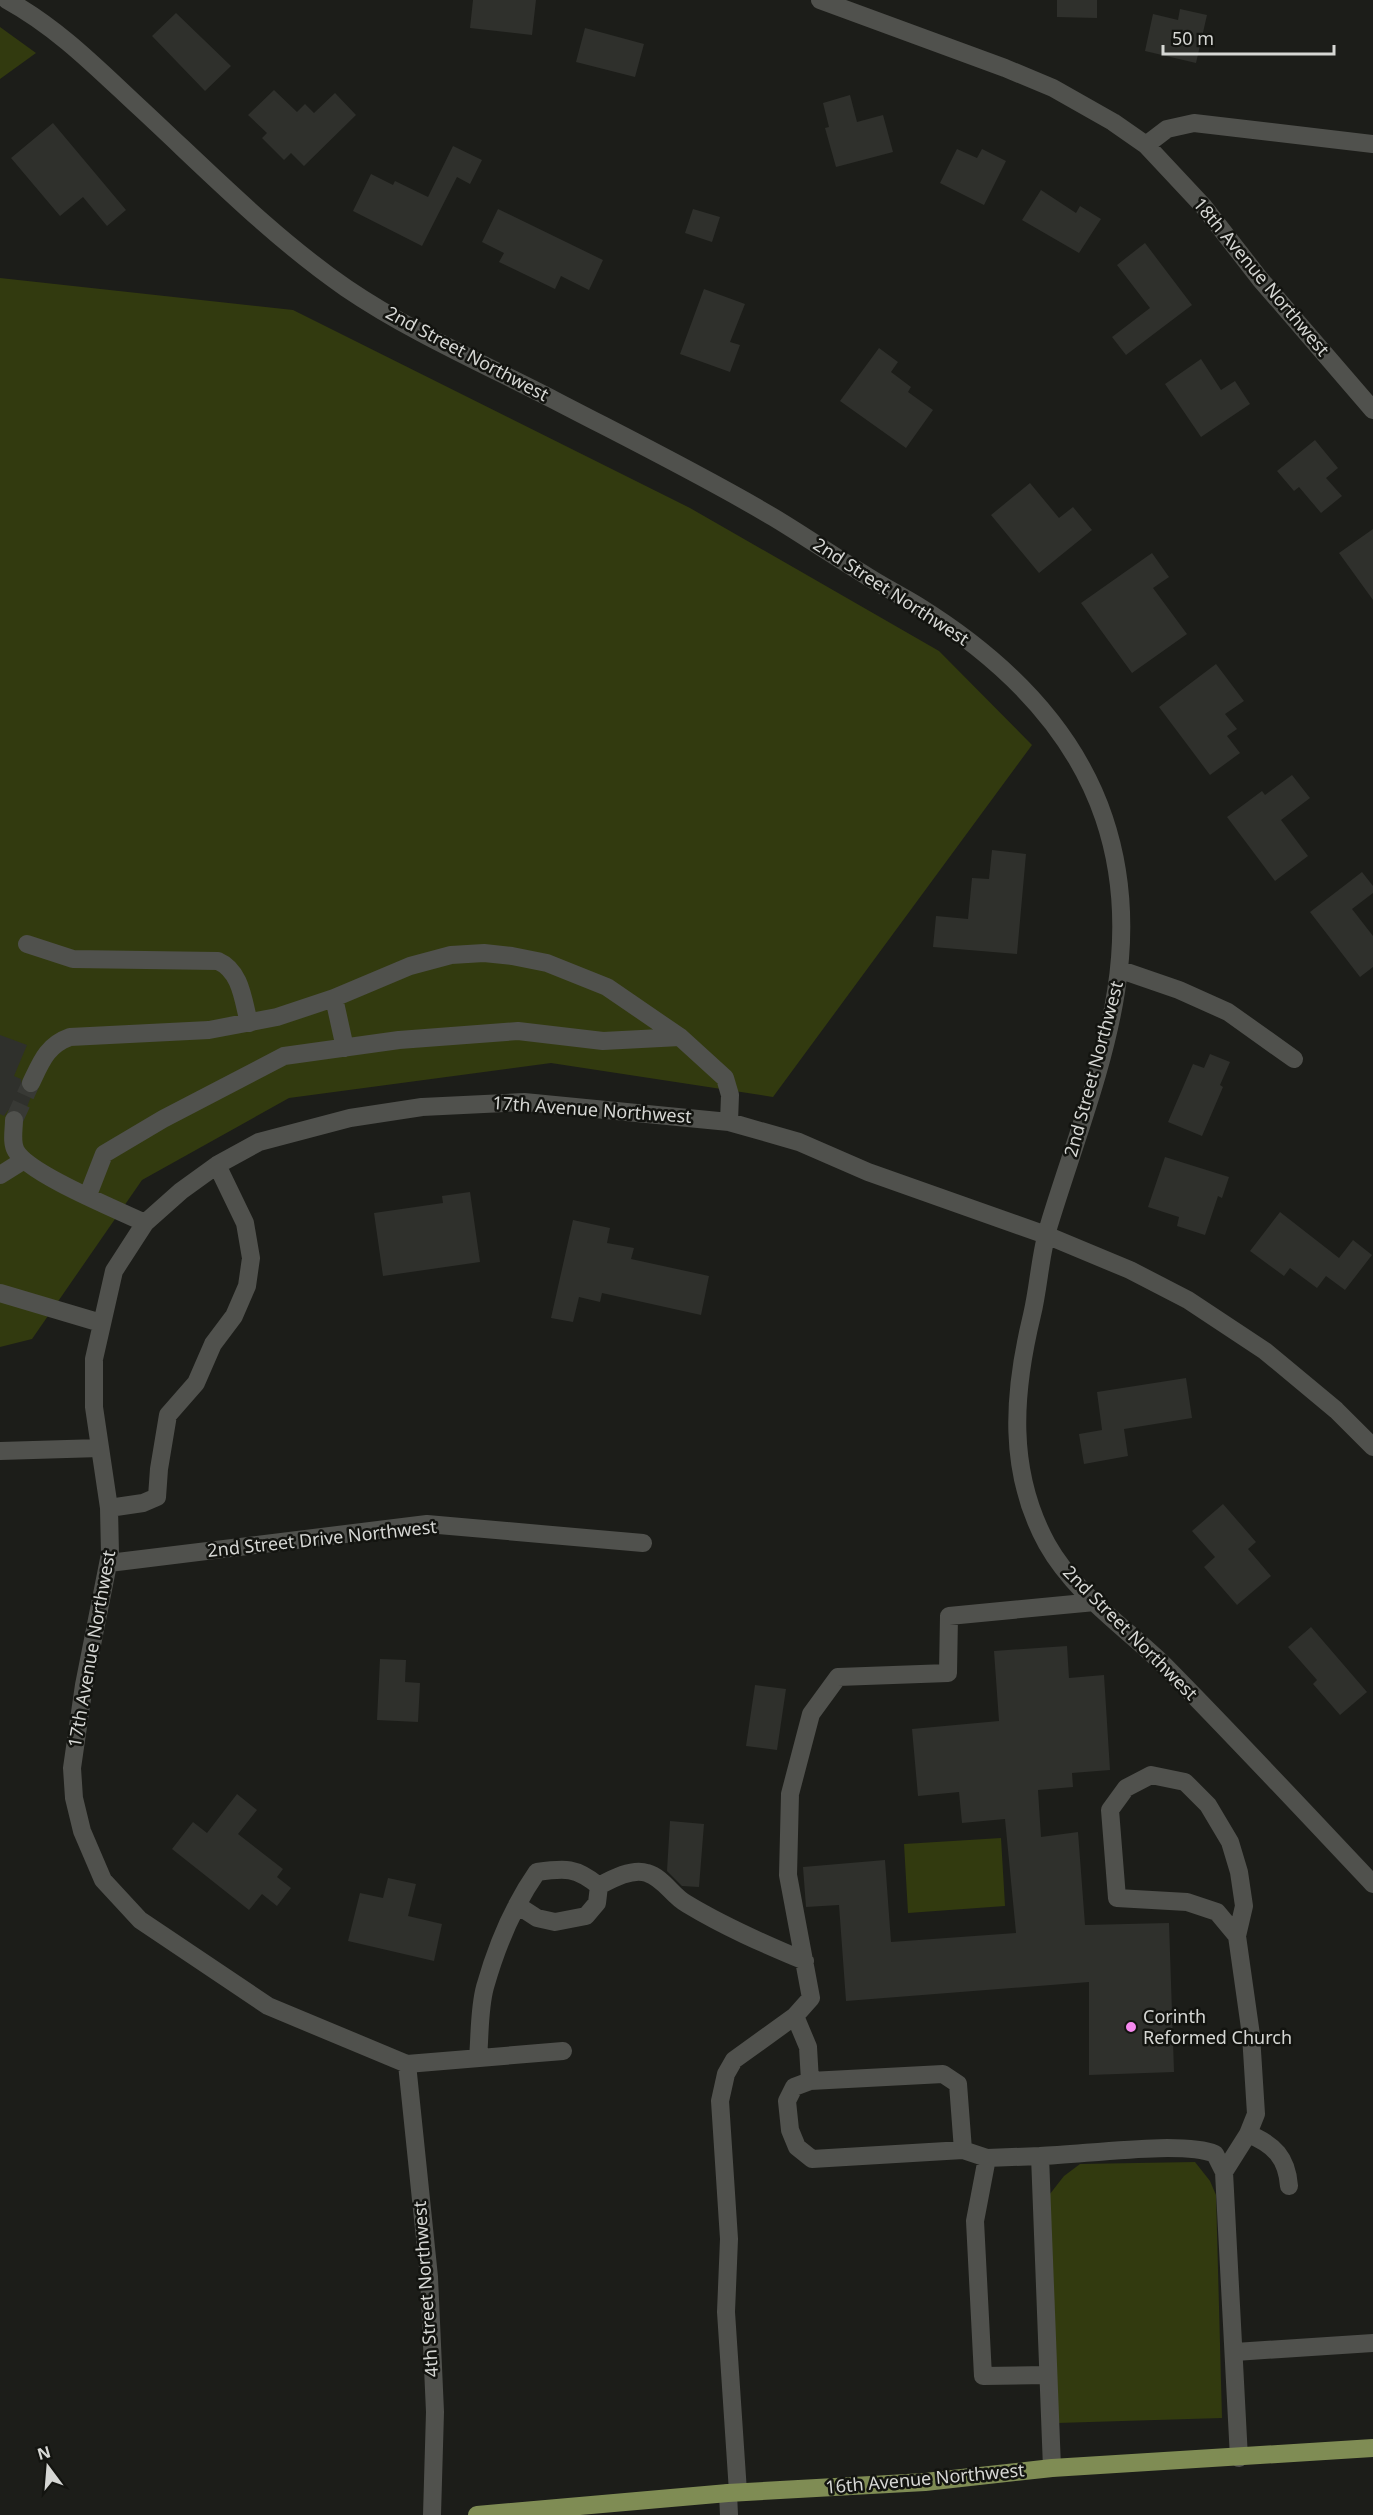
<svg xmlns="http://www.w3.org/2000/svg" width="1373" height="2515" viewBox="0 0 1373 2515" font-family="'Noto Sans',sans-serif">
  <style>
    .green { fill: #323a0f }
    .building { fill: #2f302c }
    .lines { fill: none; stroke-linecap: round; stroke-linejoin: round }
    .minor-tunnel { stroke: #383935; stroke-width: 18; stroke-dasharray: 18 9; stroke-linecap: butt }
    .minor { stroke: #50514d; stroke-width: 18 }
    .major { stroke: #7f8c54; stroke-width: 18 }
    .poi-dot { fill: #f689ee; stroke: #131410; stroke-width: 2 }
    .labels { text-anchor: middle; stroke-width: 5; stroke-linejoin: round; paint-order: stroke }
    .street-label { font-size: 18px; fill: #d6d7d4; stroke: #131410 }
    .poi-label { font-size: 18px; fill: #d6d7d4; stroke: #131410; text-anchor: start }
  </style>
  <rect width="100%" height="100%" fill="#1c1d19"/>
  <path class="green" d="M0 27 36 53 0 79Z
    M0 278 293 310 690 508 939 651 1032 745 773 1097 551 1063 289 1098 142 1180 32 1339 0 1347Z
    M1001 1838 1005 1906 908 1913 904 1844Z
    M1195 2162 1210 2181 1216 2195 1222 2418 1057 2423 1046 2199 1064 2176 1080 2164Z"/>
  <path class="building" d="M473 0H536L532 35 470 28Z
    M1057 0H1097V18L1057 17Z
    M1180 9 1207 15 1196 63 1145 51 1153 14 1178 20Z
    M176 13 231 66 205 91 152 36Z
    M585 28 644 44 635 77 576 62Z
    M274 90 297 112 305 104 314 113 335 93 356 115 304 166 291 153 284 160 262 138 267 133 248 115Z
    M850 95 857 122 883 115 893 152 836 167 825 128 829 127 823 103Z
    M53 123 126 210 107 226 83 197 60 216 11 158Z
    M453 146 482 160 470 184 457 177 422 246 353 211 371 174 393 185 395 181 428 197Z
    M957 149 977 158 982 149 1006 161 984 205 940 183Z
    M1041 190 1076 213 1080 206 1101 219 1079 253 1022 220Z
    M498 209 603 260 589 290 561 276 555 289 499 262 504 253 482 242Z
    M693 209 720 217 712 242 685 233Z
    M1145 243 1192 305 1126 355 1112 337 1150 308 1117 265Z
    M704 289 745 304 730 342 740 345 730 372 680 354Z
    M879 348 898 362 891 372 911 387 908 392 933 410 906 448 840 401Z
    M1201 359 1221 390 1235 381 1250 404 1201 437 1165 384Z
    M1315 440 1338 468 1326 478 1342 496 1321 513 1299 487 1294 491 1277 471Z
    M1030 483 1059 518 1073 507 1092 530 1039 573 991 515Z
    M1373 529V600L1339 553Z
    M1152 553 1169 577 1153 588 1187 634 1132 673 1081 603Z
    M1216 664 1244 701 1225 714 1237 729 1227 736 1240 753 1210 775 1159 707Z
    M1292 775 1310 798 1281 820 1308 856 1275 881 1227 817 1262 791 1265 795Z
    M992 850 1026 854 1017 954 933 947 936 916 968 919 972 878 989 879Z
    M1362 872 1373 886V893L1352 909 1373 936V967L1360 977 1310 912Z
    M0 1035 27 1045 14 1076 21 1079 22 1090 32 1094 24 1115 15 1109 8 1110 4 1116 0 1114Z
    M1210 1054 1230 1062 1220 1085 1223 1087 1202 1136 1168 1122 1193 1064 1204 1068Z
    M1165 1157 1229 1177 1222 1198 1218 1196 1205 1235 1177 1226 1179 1217 1148 1207Z
    M470 1192 480 1262 383 1276 374 1213 443 1203 442 1196Z
    M1280 1212 1339 1258 1353 1240 1372 1255 1345 1290 1326 1276 1317 1288 1290 1268 1284 1276 1250 1251Z
    M573 1220 610 1228 607 1243 634 1248 631 1259 709 1276 701 1315 602 1293 600 1302 579 1297 573 1322 551 1318Z
    M1186 1378 1192 1418 1124 1429 1128 1456 1084 1464 1079 1434 1102 1430 1097 1392Z
    M1223 1504 1256 1542 1248 1549 1271 1576 1237 1605 1204 1567 1215 1557 1192 1531Z
    M1311 1627 1367 1692 1340 1715 1313 1684 1317 1680 1288 1647Z
    M1067 1646 1069 1678 1104 1675 1110 1770 1072 1773 1073 1787 1038 1790 1041 1837 1078 1832 1085 1925 1169 1923 1174 2072 1089 2075V1982L846 2001 839 1905 806 1907 803 1867 885 1860 891 1942 1016 1933 1005 1819 962 1823 959 1792 918 1796 912 1729 999 1721 994 1651Z
    M380 1659 406 1660 405 1682 420 1683 418 1722 377 1720Z
    M755 1685 786 1689 777 1750 746 1746Z
    M237 1794 257 1810 238 1834 283 1869 277 1877 291 1888 277 1906 262 1894 249 1910 172 1849 193 1822 207 1833Z
    M670 1821 704 1824 699 1887 682 1886 667 1871Z
    M388 1878 416 1884 408 1916 442 1924 434 1961 348 1941 360 1893 383 1898Z"/>
  <g class="lines">
    <path class="minor-tunnel" d="M14 1120 31 1083"/>
    <path class="minor" d="M7 0C58 28 97 68 139 107 206 169 271 236 346 288 409 331 486 365 554 400 627 438 702 475 773 517 803 535 832 555 862 573 880 585 900 595 918 606 1000 657 1073 726 1104 818 1152 960 1090 1090 1049 1225 1040 1254 1039 1286 1032 1315 1013 1393 1007 1471 1047 1544 1075 1594 1125 1627 1165 1666 1235 1737 1304 1811 1373 1884
      M820 0 1005 68 1053 88 1113 122 1146 145 1204 207 1260 279 1373 410
      M1146 145 1167 129 1194 123 1373 144
      M27 944 73 959 218 961C241 971 243 1000 249 1023
      M1121 970 1179 990 1228 1012 1294 1059
      M334 998 345 1048
      M31 1083C41 1062 47 1045 70 1037L209 1030 277 1017 334 998 410 966 451 955 484 953 512 956 547 963 607 987 680 1037 725 1078 730 1095 729 1122
      M14 1120C14 1130 11 1142 16 1151 29 1174 118 1210 145 1223
      M0 1175 24 1160
      M88 1195 104 1154 163 1119 284 1056 399 1040 518 1031 603 1041 680 1037
      M0 1293 101 1323
      M0 1451 100 1448
      M109 1508 143 1503 157 1497 159 1469 168 1415 196 1383 213 1344 234 1316 247 1286 251 1258 245 1223 217 1165
      M109 1563 427 1524 643 1543
      M599 1886C612 1879 632 1868 647 1873 664 1878 672 1896 687 1904 725 1927 764 1944 805 1961
      M795 2016 808 2047 810 2081
      M563 2051 407 2064 268 2006 140 1920 103 1880 82 1831 74 1798 72 1768 84 1685 110 1554 109 1508 94 1407V1359L114 1271 145 1223 181 1191 217 1165 259 1142 350 1118 422 1107 524 1102 729 1122 799 1142 868 1172 1046 1235 1130 1270 1188 1300 1265 1351 1336 1410 1373 1447
      M478 2058C480 2035 479 2009 485 1987 496 1948 514 1905 537 1872 565 1868 576 1867 599 1886L597 1903 586 1916 555 1922 537 1918 517 1905
      M407 2064 429 2277 435 2412 432 2515
      M1248 2134C1274 2144 1287 2158 1289 2186
      M963 2150 958 2084 943 2074 810 2081 794 2087 787 2101 790 2130 797 2147 812 2159 963 2150 987 2158 1040 2156
      M987 2158 975 2221 983 2376 1047 2375
      M1224 2172 1248 2134 1256 2114 1251 2035 1237 1936 1217 1912 1187 1902 1117 1898 1110 1810 1126 1788 1151 1775 1185 1782 1208 1805 1230 1842 1239 1872 1244 1906 1237 1936
      M1235 2352 1373 2343
      M1052 2468 1040 2156C1082 2155 1182 2140 1215 2154L1224 2172 1239 2458
      M738 2492 726 2312 729 2239 720 2101 726 2074 734 2060 795 2016 811 1998 788 1875 790 1794 811 1714 838 1677 948 1673 949 1616 1095 1602
      M728 2493 729 2515"/>
    <path class="major" d="M477 2515 728 2493 925 2482 1052 2468 1373 2448"/>
  </g>
  <circle class="poi-dot" cx="1131" cy="2027" r="6"/>
  <g class="labels">
    <g class="street-label">
      <text transform="translate(1261 277) rotate(50)" y="6">18th Avenue Northwest</text>
      <text transform="translate(467 354) rotate(28)" y="6">2nd Street Northwest</text>
      <text transform="translate(891 592) rotate(33)" y="6">2nd Street Northwest</text>
      <text transform="translate(1094 1069) rotate(-75)" y="6">2nd Street Northwest</text>
      <text transform="translate(592 1110) rotate(4)" y="6">17th Avenue Northwest</text>
      <text transform="translate(322 1539) rotate(-6)" y="6">2nd Street Drive Northwest</text>
      <text transform="translate(1130 1633) rotate(45)" y="6">2nd Street Northwest</text>
      <text transform="translate(92 1649) rotate(-80)" y="6">17th Avenue Northwest</text>
      <text transform="translate(426 2289) rotate(-94)" y="6">4th Street Northwest</text>
      <text transform="translate(925 2479) rotate(-5)" y="6">16th Avenue Northwest</text>
    </g>
    <g class="poi-label">
      <text x="1143" y="2023">Corinth<tspan x="1143" dy="21">Reformed Church</tspan></text>
    </g>
  </g>
  <g transform="translate(48 2467) rotate(344)" stroke="#131410" stroke-width="4.5" paint-order="stroke">
  <path d="M0-4.5L10 22L0 15L-10 22Z" fill="#d6d7d4"/>
  <text y="-9" font-size="16" font-weight="bold" text-anchor="middle" fill="#d6d7d4">N</text>
  </g>
  <path d="M1163 45v9h171v-9" fill="none" stroke="#d6d7d4" stroke-width="3"/>
  <text x="1172" y="45" font-size="18" fill="#d6d7d4" stroke="#131410" stroke-width="4.5" paint-order="stroke">50 m</text>
</svg>
